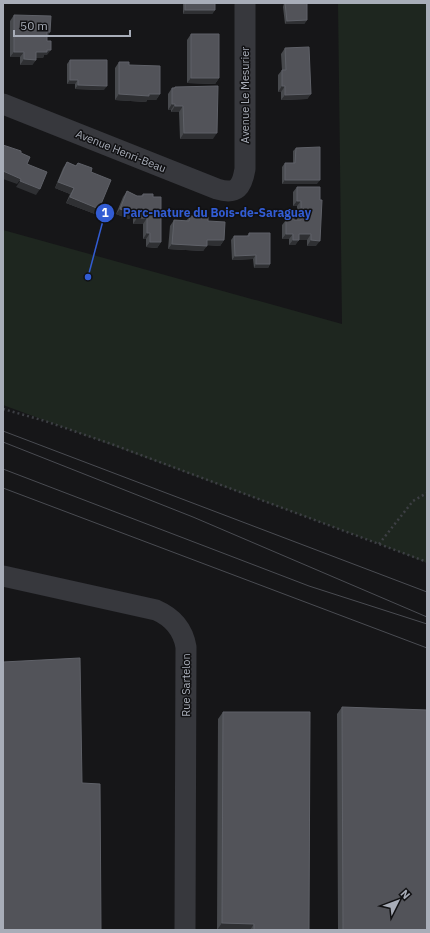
<svg xmlns="http://www.w3.org/2000/svg" width="430" height="933" viewBox="0 0 430 933" font-family="'IBM Plex Sans',sans-serif">
  <style>
    .green { fill: #1e261f }
    .lines { fill: none; stroke-linecap: round; stroke-linejoin: round }
    .path { stroke: #3d3f44; stroke-width: 2.5; stroke-dasharray: 2 3; stroke-linecap: butt }
    .minor { stroke: #37383d; stroke-width: 21 }
    .tram { stroke: #4a4c52; stroke-width: 1 }
    .wall { fill: #47494d }
    .shaded-wall { fill: #2f3033 }
    .building { fill: #525359; stroke: #5f6168 }
    .labels { text-anchor: middle; stroke-width: 3; stroke-linejoin: round; paint-order: stroke }
    .street-label { font-size: 11px; fill: #a8adb8; stroke: #111113 }
    .leader { fill: none; stroke: #325cd3; stroke-width: 1.5 }
    .callout-dot { fill: #325cd3; stroke: #111113; stroke-width: 1.5 }
    .mark-label { font-size: 12px; text-anchor: middle; font-weight: bold; fill: #fff }
    .callout-label { font-size: 12px; text-anchor: middle; font-weight: bold; fill: #325cd3; stroke: #111113; stroke-width: 3; stroke-linejoin: round; paint-order: stroke }
  </style>
  <rect width="100%" height="100%" fill="#161618"/>
  <path class="green" d="M338 3H427V563L379 544 3 405V230L342 324Z"/>
  <g class="lines">
    <path class="path" d="M3 409 45 421 114 445 427 562
      M379 544 413 501 427 493"/>
    <path class="minor" d="M3 104 217 189C237 195 242 187 245 169V3
      M3 576 156 610C172 617 183 629 186 647L185 930"/>
    <path class="tram" d="M3 431 427 592
      M3 442 193 517 427 617
      M3 469 309 586 427 624
      M3 488 427 648"/>
  </g>
  <path class="wall" d="M183 3H215V10L212 14H183Z
    M284 3H307V20L304 24H285L283 7Z
    M14 15 50 32 47 37V55H44L43 58H36V60L32 65H20V57H10V21Z
    M191 34 219 78 215 84 187 83V40Z
    M285 48 311 94 307 99 281 100V92H278V75L282 70 281 54Z
    M70 60 104 90 75 89V84H67V64Z
    M119 62 129 65 160 94 156 100H147L146 102 115 100V68Z
    M175 87 213 139H180L179 112H171V110H168V94L172 88H173Z
    M296 148 317 184H282V167L285 163H293V151Z
    M67 162 76 166 78 163 91 172 99 209 95 214 66 203 70 194 55 188 63 168Z
    M297 187 316 246H307V240H299L295 245H289V239H282V225L286 220H297V206H293V192Z
    M127 191 137 196H141L143 194 153 197 161 242 157 248 146 247V239H143V224H133V217L131 216 129 219 116 214 123 197Z
    M190 216 208 221 224 240 220 246 207 245 203 251 168 249 170 226 174 220 186 221Z
    M249 233 270 264 268 268H254L253 259 232 260 231 240 234 236H247Z
    M342 707 427 930H338L337 714Z
    M223 712 309 930H217L218 719Z"/>
  <path class="shaded-wall" d="M185 10H215L212 14H183Z
    M307 20 304 24H285L287 21Z
    M47 32H50L46 38Z
    M47 50H51L47 55H44L43 58H32L36 52Z
    M14 52H24L20 57H10Z
    M24 59 36 60 32 65H20Z
    M191 78H219L215 84 187 83Z
    M70 80H78L75 84H67Z
    M78 85 107 86 104 90 75 89Z
    M282 86H285L281 92H278Z
    M119 94H160L156 100H147L146 102 115 100Z
    M311 94 307 99 281 100 285 95Z
    M172 104H175L171 110H168Z
    M175 106H183L179 112H171Z
    M184 133H217L213 139H180Z
    M3 171 21 179 17 184 3 179Z
    M285 180H320L317 184H282Z
    M20 181 40 189 36 195 16 187Z
    M58 182 74 188 70 194 55 188Z
    M70 197 99 209 95 214 66 203Z
    M297 201H301L297 206H293Z
    M120 209 134 211 137 212 133 217 131 216 129 219 116 214Z
    M137 218H147L143 224H133Z
    M147 233H150L146 239H143Z
    M286 234H293L289 239H282Z
    M299 234H311L307 240H295Z
    M207 240H224L220 246 203 245Z
    M293 240H299L295 245H289Z
    M311 240 320 241 316 246H307Z
    M150 242H161L157 248 146 247Z
    M172 244 207 246 203 251 168 249Z
    M256 255 253 259 232 260 235 256Z
    M256 264H270L268 268H254Z
    M222 923 254 924 250 930H217Z"/>
  <path class="building" d="M185 3H215V10H185Z
    M285 3H307V20L287 21Z
    M14 15 51 16 50 32H47V41H51V50H47V52H36V60L24 59V52H14Z
    M191 34H219V78H191Z
    M309 47 311 94 285 95V86H282V70H286L285 48Z
    M70 60H107V86L78 85V80H70Z
    M119 62H129V65L160 66V94H149V96L119 94Z
    M218 86 217 133H184L183 106H175V104H172V88H175V87Z
    M3 145 21 151V153L30 157 27 164 47 172 40 189 20 181 21 179 3 171Z
    M320 147V180H285V163H295L296 148Z
    M67 162 76 166 78 163 92 168 91 172 111 180 99 209 70 197 74 188 58 182Z
    M297 187H320V200H322L320 241 311 240V234H299V240H293V234H286V220L294 218V220H301V201H297Z
    M127 191 137 196H143V194H153V197H161V242H150V233H147V218H137V212L134 211 133 214 120 209Z
    M190 216 208 217V221L225 222 224 240H207V246L172 244 174 220 189 221Z
    M249 233H270V264H256V255L235 256 234 236H249Z
    M80 658 82 783 100 784 101 930H3V662Z
    M342 707 427 710V930H343Z
    M223 712H310L309 930H254V924L222 923Z"/>
  <g class="labels">
    <g class="street-label">
      <text transform="translate(245 95) rotate(-90)" y="4">Avenue Le Mesurier</text>
      <text transform="translate(121 151) rotate(22)" y="4">Avenue Henri-Beau</text>
      <text transform="translate(186 685) rotate(-90)" y="4">Rue Sartelon</text>
    </g>
  </g>
  <path class="leader" d="M88 277L105 213"/>
  <g class="callout-dot">
    <circle cx="88" cy="277" r="4"/>
    <circle cx="105" cy="213" r="10"/>
  </g>
  <g class="mark-label">
    <text x="105" y="217">1</text>
  </g>
  <g class="callout-label">
    <text x="217" y="217">Parc-nature du Bois-de-Saraguay</text>
  </g>
  <rect width="430" height="933" fill="none" stroke="#a8adb8" stroke-width="8"/>
  <g transform="translate(398 901) rotate(48)" stroke="#111113" stroke-width="3" paint-order="stroke">
  <path d="M0-3L7 15L0 10L-7 15Z" fill="#a8adb8"/>
  <text y="-6" font-size="11" font-weight="bold" text-anchor="middle" fill="#a8adb8">N</text>
  </g>
  <path d="M14 30v6h116v-6" fill="none" stroke="#a8adb8" stroke-width="2"/>
  <text x="20" y="30" font-size="12" fill="#a8adb8" stroke="#111113" stroke-width="3" paint-order="stroke">50 m</text>
</svg>
